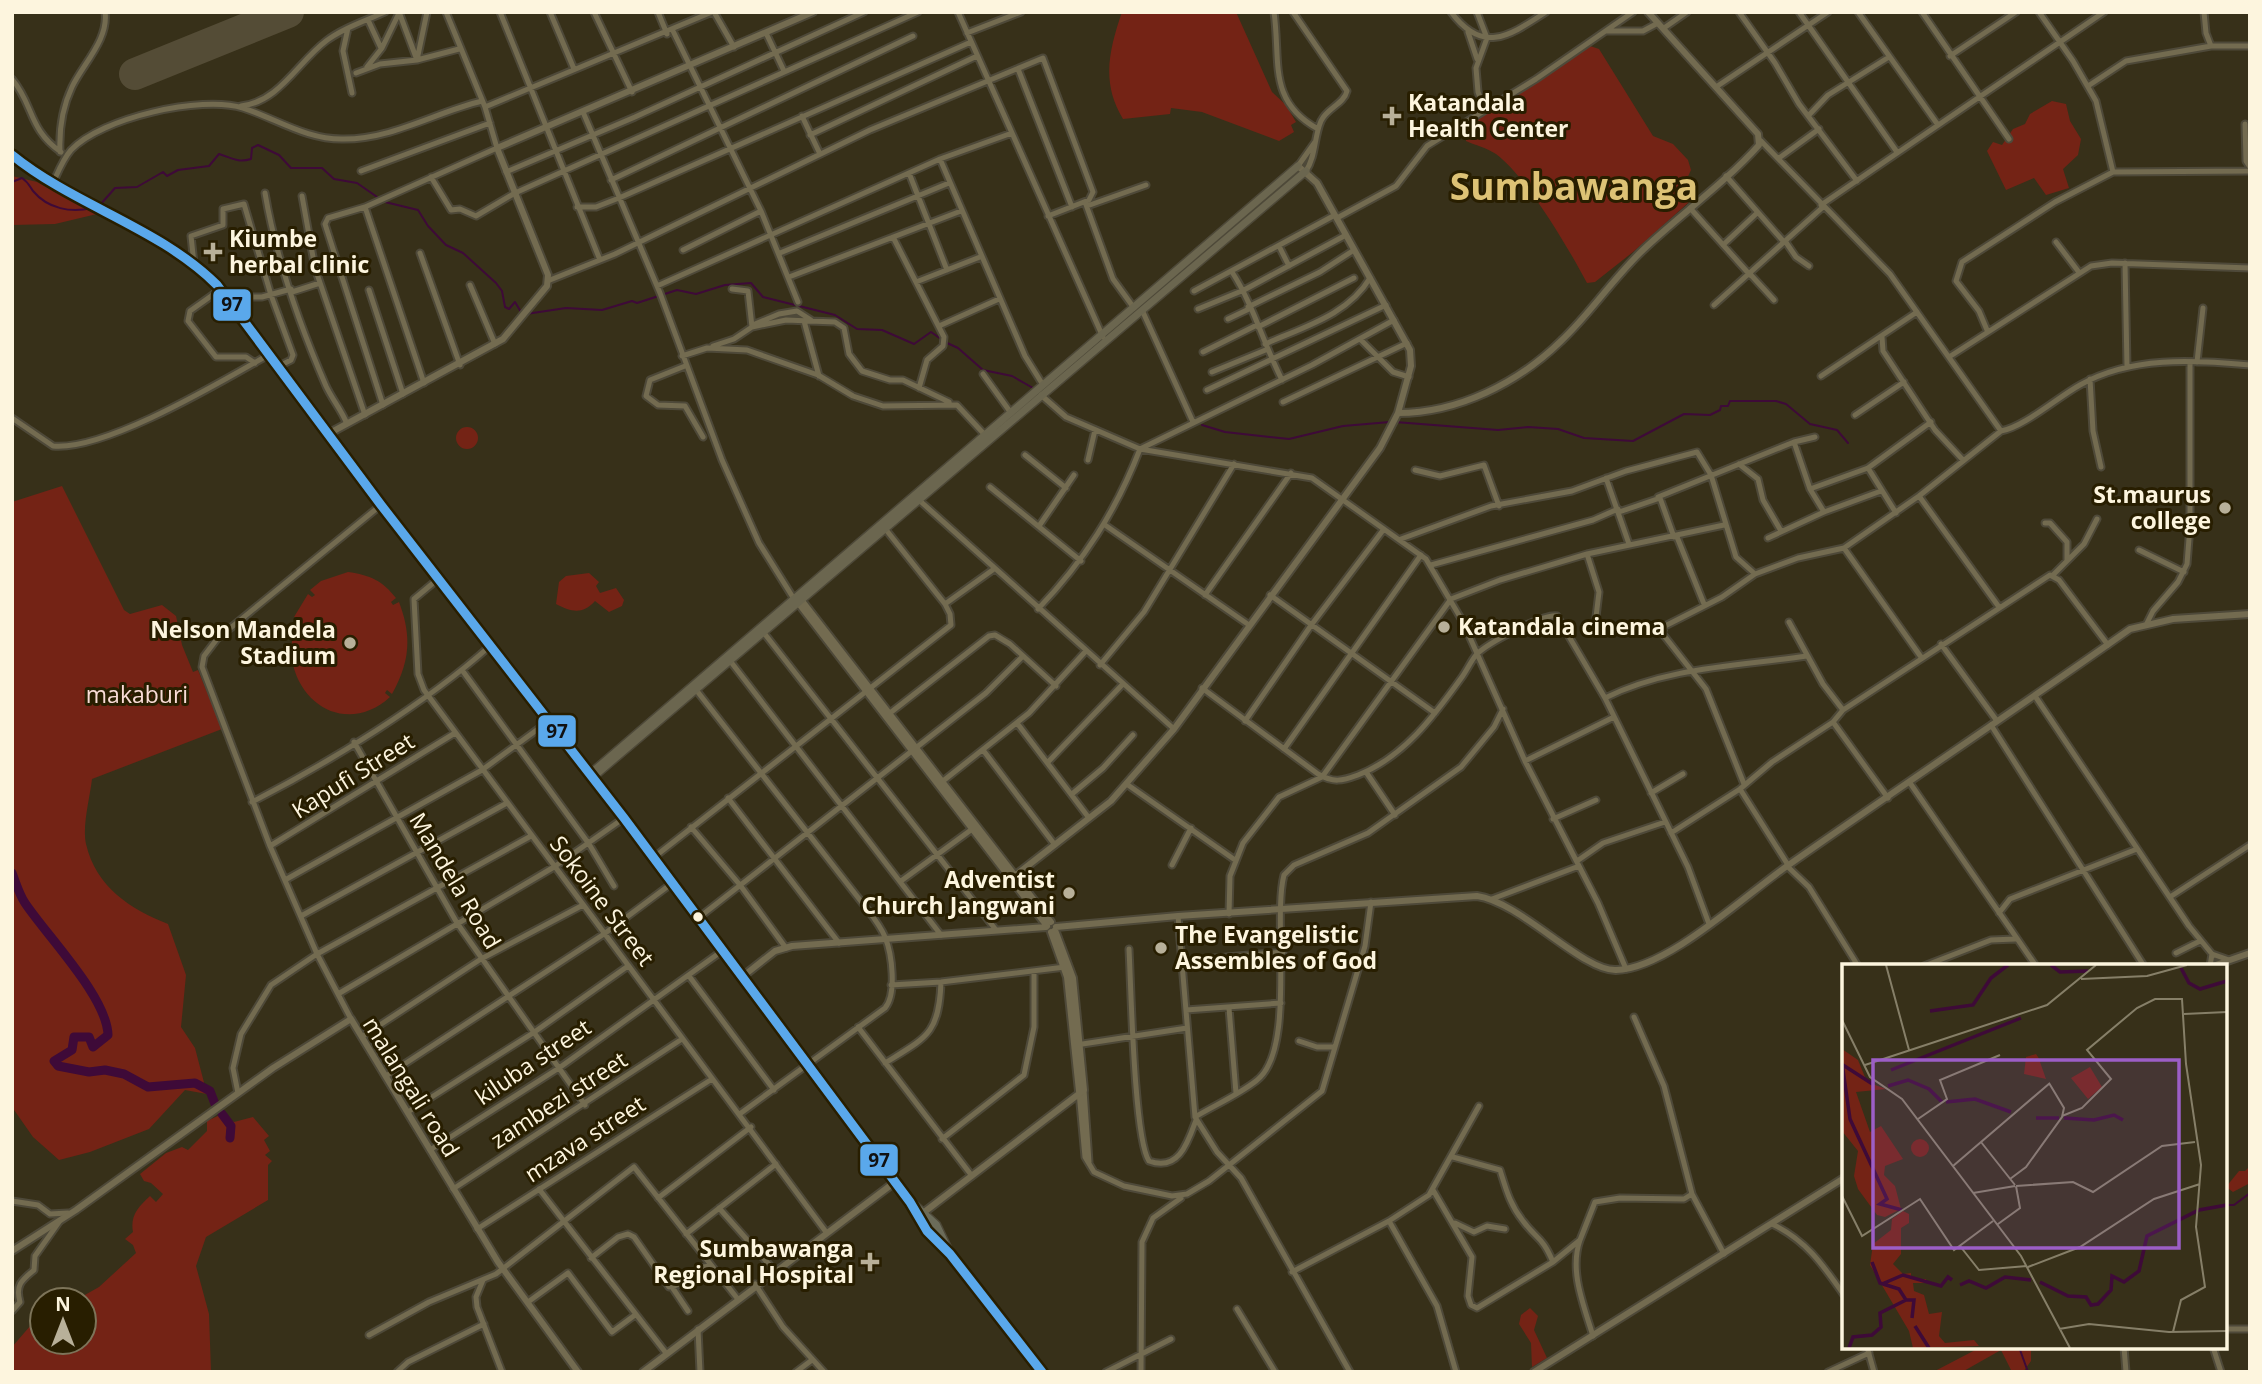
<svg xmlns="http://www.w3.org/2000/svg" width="2262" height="1384" viewBox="0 0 2262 1384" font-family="'Open Sans',sans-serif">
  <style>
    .green { fill: #742315 }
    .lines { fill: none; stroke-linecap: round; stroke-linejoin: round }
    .stream { stroke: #3e0a38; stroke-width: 2 }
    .river { stroke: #3e0a38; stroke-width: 9 }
    .runway { stroke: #544c36; stroke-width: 32 }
    .minor-casing { stroke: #4e4939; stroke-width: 9 }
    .tertiary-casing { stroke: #4e4939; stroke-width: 10 }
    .secondary-casing { stroke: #4e4939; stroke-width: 10 }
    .trunk-casing { stroke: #4e4939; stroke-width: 11 }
    .minor { stroke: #736b50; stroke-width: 5 }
    .tertiary { stroke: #736b50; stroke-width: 6 }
    .secondary { stroke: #6b664f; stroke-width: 7 }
    .trunk { stroke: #6b6c5a; stroke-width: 8 }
    .bus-1-casing { stroke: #281e00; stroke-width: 14 }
    .bus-1 { stroke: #5aa8eb; stroke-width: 9 }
    .poi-dot { fill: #b8b099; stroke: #281e00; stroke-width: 2.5 }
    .bus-dot { fill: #fdf5de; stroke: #281e00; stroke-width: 2.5 }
    .labels { text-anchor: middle; stroke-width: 6; stroke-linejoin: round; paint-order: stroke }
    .poi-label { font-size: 23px; font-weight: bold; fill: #fdf5de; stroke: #281e00; text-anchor: start }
    .park-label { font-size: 23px; fill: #f9dcd7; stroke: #281e00 }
    .street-label { font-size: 23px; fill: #fdf5de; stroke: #281e00 }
    .town-label { font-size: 37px; font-weight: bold; fill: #ddc275; stroke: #281e00 }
    .inset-river { fill: none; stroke: #3e0a38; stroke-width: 3.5 }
    .inset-road { fill: none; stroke: #867f68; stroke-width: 2 }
    .view { fill: #9c5ec7; fill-opacity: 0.15; stroke: #9c5ec7; stroke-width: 3.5 }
    .inset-edge { fill: none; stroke: #fdf5de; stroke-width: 3.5 }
    .line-badge { stroke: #281e00; stroke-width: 2.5 }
    .pale-badge-label { font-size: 19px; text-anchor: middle; font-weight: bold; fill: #111 }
  </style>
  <rect width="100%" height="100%" fill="#373019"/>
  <path class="green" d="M1122 12H1236L1272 92 1286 105 1296 122 1291 125 1294 132 1279 141 1202 112 1171 108 1170 114 1123 119C1101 83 1109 50 1122 12Z
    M1590 46 1599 49 1653 136 1673 144 1688 160 1691 170 1685 183 1690 194 1688 203 1633 252 1595 282 1587 283C1569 249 1526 176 1496 154 1487 148 1475 145 1466 141L1465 130 1477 117Z
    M2052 101 2066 104 2070 121 2081 139 2078 155 2063 169 2069 188 2046 195 2034 178 2006 190 1987 151 1993 142 2002 145 2013 129 2025 124 2030 114Z
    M12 176 37 182 97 214 55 224 12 225Z
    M456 438a11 11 0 1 1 22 0a11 11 0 1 1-22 0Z
    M62 486 124 610 130 614 162 605 176 616 182 645 193 672 198 670 222 729 92 779C90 797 82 826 86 844 96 887 130 909 168 924L186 975 181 1027 195 1048 207 1094 185 1090 149 1129 90 1152 59 1160 33 1137 12 1107V502Z
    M348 572C370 575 383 581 396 598L391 602 393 605 399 602C412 636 410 662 392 694L387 690 385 693 390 697C353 731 305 712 293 665L300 664V659L291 658 293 623H302V618L294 617 308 594 312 597 315 595 310 590 321 581Z
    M589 573 599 582 596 586 600 593 616 588 624 600 622 606 609 612 595 601C582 615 572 612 556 604L559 582 566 576Z
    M222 1114 234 1122 253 1117 269 1136 264 1140 270 1151 265 1155 272 1161 268 1165V1200L206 1237 196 1266 209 1314 211 1372H12V1347L31 1325 42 1319V1342H84V1300H76L99 1287 136 1253 133 1245 125 1239 133 1232C130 1216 138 1207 150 1196L156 1202 163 1194 151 1183 144 1181 140 1174 166 1153 182 1147 188 1150 207 1131V1121Z
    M2250 1166V1183L2233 1192 2226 1187 2239 1171H2245Z
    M1530 1308 1538 1316 1534 1330 1547 1358 1532 1367 1531 1343 1519 1324 1521 1315Z
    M1981 1347H2031V1361L2023 1372H2012L2001 1350 1962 1372H1933Z"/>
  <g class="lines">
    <path class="stream" d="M12 182 22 178C28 182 29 185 33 191 48 209 71 213 92 208
      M385 202 418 210 428 226 446 245 463 253 496 283 502 291 505 307 509 309 515 302 521 312
      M100 205 115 188 137 187 163 172 167 176 178 170 209 166 219 154C232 158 238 163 251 159L252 148 258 145 279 155 291 168H322L334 179 357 183 380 199
      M526 314 566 308 602 310 632 301 637 303 677 290 696 294 725 285 751 283 763 297 835 315 857 329 882 330 914 344 931 332 941 339
      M945 342 958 348 983 370 1012 376 1033 388
      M1395 422 1498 430 1528 427 1558 429 1584 438 1633 441 1684 414 1710 415 1720 410 1721 406H1728L1730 401H1776L1786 404 1810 424 1837 430 1848 443
      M1202 425 1225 432 1289 439 1343 426 1390 422
      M2225 1205H2234L2250 1193
      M2019 1347 2028 1372"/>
    <path class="river" d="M12 873C16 883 19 894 25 903 47 936 107 997 108 1035L93 1047 89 1037H74L72 1050 54 1061 58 1066 89 1072 105 1070 124 1074 148 1087 195 1083 210 1091 215 1104
      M222 1114 231 1126 230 1138"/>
    <path class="runway" d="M135 74 288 12"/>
    <g class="minor-casing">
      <path id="minor" d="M399 12 417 60 459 49
        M500 12 600 260
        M550 12 574 69
        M594 12 632 92
        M658 12 667 34
        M714 12 734 47
        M958 12 1103 337
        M1274 12C1281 61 1267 101 1318 129
        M1293 12 1347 91C1344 104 1327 108 1321 121 1314 137 1316 156 1306 171
        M1451 12C1483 55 1509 36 1546 12
        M1477 12 1487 38 1476 68 1478 92 1485 110
        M1739 12 1775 63 1799 104 1857 181
        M1799 12 1897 152
        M1858 12 1938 125
        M1922 12 2009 139
        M2039 12 2073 61 2096 101 2113 172
        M2204 12 2206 33 2211 46H2250
        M368 20 381 48
        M348 28 343 51 352 93
        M1664 28 1687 12
        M673 31 761 211 798 302
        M1607 31H1643L1658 23
        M1468 32 1477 59
        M766 33 784 71
        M967 33 1021 12
        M1950 56 2016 12
        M367 67 382 48 399 13
        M1018 69 1072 207
        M356 73 380 64 417 60 427 12
        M12 79C34 105 28 129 61 152
        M2088 86 2126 61 2211 46
        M1716 87 1828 12
        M241 106C279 102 298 62 326 41 343 28 365 21 385 12
        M485 107 712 12
        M583 112 660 293 722 460 759 543 794 599
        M802 116 820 154
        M1808 116 1828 95 1889 57
        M2245 124 2246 161 2250 167
        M810 135 977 56
        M1761 141 1890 274 2001 431C2024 427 2058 397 2080 385 2131 356 2193 360 2250 365
        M60 152C59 129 62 108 72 87 83 64 109 39 105 12
        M1779 158 1819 129
        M940 159 1025 356 1043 385
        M1298 166 1315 142
        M361 171 490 123
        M506 172 635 117 864 12
        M909 173 947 270
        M1726 176 1784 242
        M431 177 451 210 460 209 476 216 515 193 918 12
        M611 180 913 36
        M53 183C58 172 63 159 71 150 101 118 201 95 243 108 277 119 307 140 344 139 393 139 436 112 482 101
        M265 193C276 258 300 326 326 386 332 399 342 411 347 424
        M302 196 315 268 365 415
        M1085 202 1113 279 1134 308
        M1821 205 2104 12
        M1087 206 1146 185
        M365 207 328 218 325 224 383 405
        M577 207H596L619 198 971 42
        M1690 208 1750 275
        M1337 218 1396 186 1427 146 1536 79 1633 12
        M893 237 944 337 943 346 927 360 919 388
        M1785 241 1796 257 1809 266
        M2056 242 2078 271
        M1723 245 1757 213
        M1279 246 1289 266
        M683 250 761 211
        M420 253 460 365
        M780 253 949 183
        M2125 263 2127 367
        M194 264 191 236 223 225V209L244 204 271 295 293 355 291 360 279 366
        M1232 272C1253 304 1264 345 1282 380
        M1750 274 1774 300
        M789 277 961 211
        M550 280 615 254 870 130 1043 58 1093 192 1089 200 1048 216
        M916 282 980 257
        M470 285 495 344
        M657 286 940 159 1012 133
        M221 289 190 311 188 321 216 357H246L255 363
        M732 289 748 291 752 327
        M369 290 403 394
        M1194 291 1335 215
        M292 292 320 283
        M227 297H262L291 289
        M1714 305 1823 207
        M1248 307 1320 272 1354 250
        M1198 309 1244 290 1346 235
        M1142 310 1193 422
        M1228 319 1249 309
        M804 321 819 376
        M755 324 779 314 797 311 811 320
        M939 326 999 299
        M1258 327 1354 278
        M1987 330 1979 311 1956 281 1962 262 2055 202 2113 172 2250 171
        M1882 337 1883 351 1935 430 1963 460
        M1360 339 1393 372 1409 377
        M1265 344C1303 327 1348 315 1370 278
        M713 346 734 339 752 327 786 320 835 322 844 328 849 354 862 371 890 380H903L949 402
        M1203 352 1257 325
        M682 356 707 348 747 350 818 375 853 396 883 406 957 405 985 435
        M1949 357 2091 266 2112 263 2250 268
        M2197 362 2203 308
        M685 366 650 380 646 396 658 405 685 406 703 437
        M1212 372 1268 349
        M983 374 1011 413
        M1821 376 1917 312
        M2090 379 2093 431 2101 467
        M424 383 365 207 497 148 485 107 446 12
        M1207 390 1386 305
        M1041 395 1066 417 1140 449 1312 478 1426 559 1463 622 1525 761 1598 903 1626 969
        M1283 402 1407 343
        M1855 415 1904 382
        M12 418 53 446C106 451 222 381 270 354
        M1794 442 1810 489 1824 512
        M1025 455 1066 488
        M1088 460 1095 430
        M1739 464 1758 479 1763 500 1781 531
        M1415 470 1440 476 1484 465 1499 506
        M1606 478 1629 544
        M990 487 1081 561
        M1810 489 1868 468
        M1919 496 1999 607
        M1658 497 1794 442 1815 437
        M919 500 1174 729
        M1619 512 1660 498 1674 537
        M1896 513 1868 468 1931 422
        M2045 523H2050L2067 542V560
        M1105 525 1249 625
        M1039 526 1074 475
        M1677 537 1704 604
        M1768 538 1824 512 1881 491
        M1401 539 1491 506 1572 491 1626 471 1697 452 1711 475 1736 557 1755 574 1798 558 1844 548 1919 496 2001 431
        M1844 548 1921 657
        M2139 550 2184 572
        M1587 554 1599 592 1596 617
        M1431 565 1593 520 1618 509
        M2053 575 2084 544 2097 519
        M438 579 414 599 418 674 424 690 826 1232
        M1205 595 1291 473
        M1270 595 1435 713
        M945 604 994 569
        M1038 609C1084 561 1116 511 1140 449L1312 365 1394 320
        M1789 622 1823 684 1843 710
        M2147 623 2153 611 2178 582 2187 564 2190 526V362
        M764 633 996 930
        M1941 644 1997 721
        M731 662 941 935
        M1100 665 1144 612 1234 464
        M462 670 589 844 614 886
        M1202 688 1318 774C1333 783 1342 781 1358 775 1404 757 1434 716 1462 677 1467 670 1471 661 1476 655 1486 644 1544 613 1557 616L1605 698 1688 867 1709 924
        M697 691 867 909C874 918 881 927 885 937 892 954 897 994 885 1008L741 1113
        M2035 696 2189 926 2212 954 2229 960
        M1605 698C1667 667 1739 666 1807 656
        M890 713 989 636 995 635 1010 644 1056 686
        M1245 721 1312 624 1384 529
        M1833 722 1888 798
        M1017 723 1089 818
        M1991 725 2144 966
        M354 742 457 923 585 1105
        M1284 749 1421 555
        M983 750 1055 845
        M1525 761 1614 717
        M1048 762 1122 685
        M1366 772 1395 815
        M943 781 1029 713 1085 652
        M1910 783 2036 966
        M1744 784 1706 689 1662 633 1665 626 1722 597 1755 574
        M1128 785 1235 860
        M1740 789 1788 865
        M1651 793 1683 774
        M1072 794 1103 768 1133 735
        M728 798 839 943
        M252 802C330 762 425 704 490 646
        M1553 819 1596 800
        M691 827 740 885 786 948
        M1671 833 1740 789 1772 762 1833 722 1843 710 2050 575 2059 580 2108 645
        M270 846 455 733
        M653 858 951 625 950 614 945 604 883 526
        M1577 861 1603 843 1665 822
        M1172 865 1191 828
        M1787 866 1809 887 1858 966
        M285 880 482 770 549 721
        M901 881 975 827
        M2170 897 2250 845
        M1492 899 1579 866
        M1999 913 2010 899 2137 849
        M1229 914 1230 876 1243 843 1279 797 1322 777 1451 599 1500 580 1587 554 1724 525
        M301 916 507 803
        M1178 916 1195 1117 1217 1152 1241 1178 1350 1372
        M697 919 986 693 1023 656
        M1129 949C1131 985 1134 1139 1149 1161 1179 1172 1188 1142 1196 1120
        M2176 953 2200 941
        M1181 961 1283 952
        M1924 966 1991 940 2015 939
        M2210 966 2212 954
        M689 976 774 1090
        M891 985 941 982 1065 967
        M338 994 554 867 624 818
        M1229 1008 1236 1093
        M1186 1010 1281 1003
        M1634 1017 1664 1086 1692 1194 1724 1254
        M351 1019 317 954 270 846 202 667 204 656 217 639 381 505
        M858 1027 972 1176
        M363 1036 481 959 583 905
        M1299 1041 1317 1047H1333
        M1076 1045 1187 1028
        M885 1063C927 1037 939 1034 941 982
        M386 1076 604 934 671 884
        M1084 1090 1089 1162
        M1079 1092 1085 1157 1094 1172 1124 1186 1172 1196 1187 1194 1209 1181 1322 1091 1365 946 1371 902
        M238 1093 233 1068 241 1034 271 985 317 954 531 836
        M408 1112 533 1033 628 966
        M1195 1117C1215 1105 1238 1095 1256 1081 1297 1051 1272 920 1284 875L1294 865 1368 833 1461 767 1494 727 1503 709
        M942 1139 1024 1075 1034 1027V972
        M430 1150 559 1068 722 951
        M1453 1157 1500 1170C1506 1189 1510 1205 1523 1221 1537 1240 1542 1236 1553 1262
        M453 1189 682 1039
        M539 1189 666 1353
        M1433 1190 1472 1257 1468 1296 1471 1305 1477 1308 1553 1262 1580 1240 1595 1202 1620 1198 1684 1199 1692 1194
        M658 1198 751 1127
        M12 1201 38 1205 50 1214 68 1213
        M719 1208 774 1270
        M1389 1221 1437 1306 1456 1372
        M1455 1223 1474 1232 1487 1226 1505 1229
        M1772 1224C1806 1240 1823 1265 1844 1295
        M477 1229 712 1079
        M686 1234 776 1164
        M1580 1240C1569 1271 1584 1306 1593 1336
        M591 1258 618 1237 628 1234 634 1237 669 1287C686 1286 693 1265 712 1266
        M1292 1272 1389 1221 1429 1195 1479 1106
        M483 1280 476 1297 477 1307 502 1372
        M755 1284 783 1327 824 1372
        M672 1287 688 1311
        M528 1302 568 1273 612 1332 635 1315
        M1237 1309 1275 1372
        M12 1311 20 1302C15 1285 22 1280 34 1270L35 1256 59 1222
        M698 1329 700 1372
        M2225 1329H2250
        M369 1335 429 1302 496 1274 634 1167 737 1298
        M1867 1347 1874 1372
        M2124 1347 2126 1372
        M2213 1347 2221 1372
        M397 1372 408 1362 484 1324
        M796 1372 812 1360
        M1106 1372 1171 1339
        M1141 1372 1142 1242 1153 1218 1181 1198
        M1828 1372 1869 1353"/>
    </g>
    <g class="tertiary-casing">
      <path id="tertiary" d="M1398 413C1458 413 1518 383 1561 341 1591 313 1613 278 1644 249 1681 214 1725 183 1759 145L1758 134 1648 12
        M328 434 503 339 547 286 548 275 497 148 813 12
        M799 597 1051 922
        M796 600 1047 926
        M1012 878 1111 801 1174 729 1380 448 1398 413 1411 366 1410 350 1317 183 1298 166
        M1056 927 1178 916 1477 896C1521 902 1582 971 1616 970 1668 969 1747 893 1790 864 1903 785 2018 708 2130 629L2173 619 2250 614
        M1051 932 1067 977 1079 1091
        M2213 966 2250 953
        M742 977 775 951 792 946 1046 927
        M923 1213 1084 1090 1073 978 1055 930
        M12 1251 76 1210 273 1068 351 1019 498 1262 578 1372
        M643 1372 895 1182
        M1534 1372 1844 1178"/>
    </g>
    <g class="secondary-casing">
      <path id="secondary" d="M590 774 1298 166
        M593 777 1306 171"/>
    </g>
    <g class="trunk-casing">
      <path id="trunk" d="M12 155C75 206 160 228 217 285L381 505 624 818 910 1202 927 1231 950 1254 1042 1372
        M915 1206 936 1225 947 1248"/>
    </g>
    <use href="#minor" class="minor"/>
    <use href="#tertiary" class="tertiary"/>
    <use href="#secondary" class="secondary"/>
    <use href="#trunk" class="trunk"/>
    <g class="bus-1-casing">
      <path id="bus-1" d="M12 155C75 206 160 228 217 285L381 505 624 818 910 1202 927 1231 950 1254 1042 1372"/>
    </g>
    <use href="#bus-1" class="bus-1"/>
  </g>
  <g class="poi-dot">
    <path d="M1388.5 105.5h7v7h7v7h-7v7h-7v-7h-7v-7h7z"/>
    <path d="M209.5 241.5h7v7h7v7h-7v7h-7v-7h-7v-7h7z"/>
    <circle cx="2225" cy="508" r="7"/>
    <circle cx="1444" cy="627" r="7"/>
    <circle cx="350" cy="643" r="7"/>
    <circle cx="1069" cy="893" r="7"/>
    <circle cx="1161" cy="948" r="7"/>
    <path d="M866.5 1251.5h7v7h7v7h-7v7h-7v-7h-7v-7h7z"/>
  </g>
  <circle class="bus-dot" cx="698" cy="917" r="6"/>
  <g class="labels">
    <g class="poi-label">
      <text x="1408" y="111">Katandala<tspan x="1408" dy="26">Health Center</tspan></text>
      <text x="229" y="247">Kiumbe<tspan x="229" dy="26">herbal clinic</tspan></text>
      <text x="2211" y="503" text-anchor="end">St.maurus<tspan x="2211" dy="26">college</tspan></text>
      <text x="1458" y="635">Katandala cinema</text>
      <text x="336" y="638" text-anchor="end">Nelson Mandela<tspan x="336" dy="26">Stadium</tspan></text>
      <text x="1055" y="888" text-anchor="end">Adventist<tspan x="1055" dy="26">Church Jangwani</tspan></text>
      <text x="1175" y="943">The Evangelistic<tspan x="1175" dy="26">Assembles of God</tspan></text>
      <text x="854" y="1257" text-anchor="end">Sumbawanga<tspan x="854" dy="26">Regional Hospital</tspan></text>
    </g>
    <g class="park-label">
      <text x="137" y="703">makaburi</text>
    </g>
    <g class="street-label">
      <text transform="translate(353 776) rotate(-32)" y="8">Kapufi Street</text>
      <text transform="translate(455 881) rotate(59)" y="8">Mandela Road</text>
      <text transform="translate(602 901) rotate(53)" y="8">Sokoine Street</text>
      <text transform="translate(533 1062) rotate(-34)" y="8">kiluba street</text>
      <text transform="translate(411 1087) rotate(58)" y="8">malangali road</text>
      <text transform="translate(559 1100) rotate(-33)" y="8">zambezi street</text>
      <text transform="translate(585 1139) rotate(-33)" y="8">mzava street</text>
    </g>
    <g class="town-label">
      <text x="1574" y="200">Sumbawanga</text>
    </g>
  </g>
  <g transform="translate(1842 964)">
    <rect width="385" height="385" fill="#373019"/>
    <path d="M0 85 16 96 25 118 44 125 14 128 28 168 39 162 61 195 43 202 42 211 53 222 59 245 43 253 35 251 16 225 12 212 16 187 0 167ZM194 90 198 96 203 94 198 98 204 115 182 110 184 93ZM248 103 260 123 246 135 229 114ZM69 184a9 9 0 1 1 18 0a9 9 0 1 1-18 0ZM61 247 67 250V259L59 264V290L51 300 61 310 69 309V315H84L85 319H71L72 327 82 331 87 350 100 348 97 372 103 379 132 376 137 382 71 384 67 367 28 301 31 280 49 266 50 255Z" fill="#742315"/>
    <path class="inset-river" d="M209 1 218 8 246 7M339 4 347 19 358 25 385 17M88 47 131 41 149 14 166 1M0 99 8 155 45 235 38 240 60 246M1 101 32 121M49 106 179 54M46 122 66 116 87 125 100 138M104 138 133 135 169 148M194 154H217M222 154 252 156 272 151 281 156M30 298 38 319 57 325 64 336H72L70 354M198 318 226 332 244 333 249 341 256 340 269 326 270 312 282 318 297 307 305 272 357 246 385 241M40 320 61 311 99 322 106 313 110 316M118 321 127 317 144 324 163 313 189 316M73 362 87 384M7 384 11 373 30 371 39 363 38 349 64 336"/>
    <path class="inset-road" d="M44 1 67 86M239 15 305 12 345 1M342 50 385 48M0 56 28 113 60 135 179 292 228 384M23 101 205 41 254 1M220 152 240 144 269 115 245 86 295 44 313 35H340L344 100 359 201 354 263 363 323 339 336 331 368M76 155 105 135 98 116 158 91M139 178 173 221M111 202 208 119M168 215 184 203 220 153 222 144 207 119M174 222 231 218 251 228 320 182 353 178M131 229 173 222M0 232 20 272 78 235 112 286 151 257M156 260 178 244 174 222M118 282 137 306 185 302M186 303 238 283 312 235 358 220M217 365 247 360 327 368 385 367"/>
    <path class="view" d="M31 96H337V284H31Z"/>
    <rect width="385" height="385" class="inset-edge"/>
  </g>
  <g class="line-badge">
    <rect x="212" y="288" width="40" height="34" rx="7" fill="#5aa8eb"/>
    <rect x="537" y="714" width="40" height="34" rx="7" fill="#5aa8eb"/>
    <rect x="859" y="1143" width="40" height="34" rx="7" fill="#5aa8eb"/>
  </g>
  <g class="pale-badge-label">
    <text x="232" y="311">97</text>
    <text x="557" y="738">97</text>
    <text x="879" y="1167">97</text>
  </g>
  <rect width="2262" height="1384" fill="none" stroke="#fdf5de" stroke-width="28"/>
  <g transform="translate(63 1321)"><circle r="33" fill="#281e00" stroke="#7d7459" stroke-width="2"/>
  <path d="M0-5L12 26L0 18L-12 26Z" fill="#b8b099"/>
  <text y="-10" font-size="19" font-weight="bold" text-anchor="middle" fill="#fdf5de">N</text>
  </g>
</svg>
